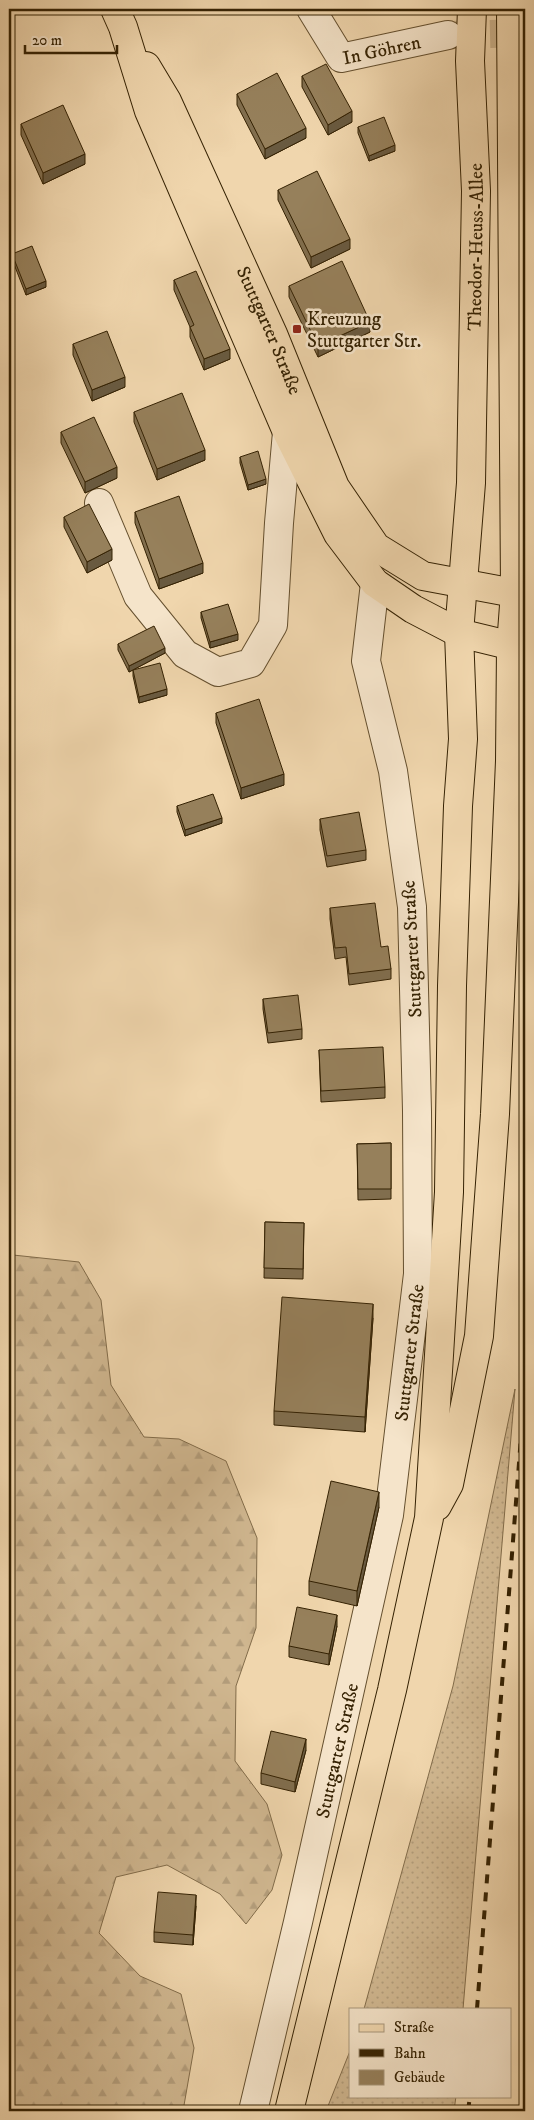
<svg xmlns="http://www.w3.org/2000/svg" width="534" height="2120" viewBox="0 0 534 2120" font-family="'IM FELL DW Pica',serif">
  <style>
    .grass { fill: url(#grass-dots); stroke: #826c4a }
    .forest { fill: url(#forest-firs); stroke: #826c4a }
    .lines { fill: none; stroke-linecap: round; stroke-linejoin: round }
    .minor-tunnel { stroke: #cbb28b; stroke-width: 28; stroke-dasharray: 28 14; stroke-linecap: butt }
    .minor-casing { stroke: #644f2e; stroke-width: 30 }
    .major-casing { stroke: #352203; stroke-width: 30 }
    .minor { stroke: #f5e4ca; stroke-width: 28 }
    .major { stroke: #f0d6ad; stroke-width: 28 }
    .rail { stroke: #352203; stroke-width: 4; stroke-dasharray: 9 9; stroke-linecap: butt }
    .wall { fill: #816e4e; stroke: #352203 }
    .shaded-wall { fill: #695a40; stroke: #352203 }
    .building { fill: #96805b; stroke: #352203 }
    .poi-dot { fill: #8f2418; stroke: #f5e4ca; stroke-width: 2 }
    .labels { text-anchor: middle; stroke-width: 5; stroke-linejoin: round; paint-order: stroke }
    .street-label { font-size: 19px; fill: #352203; stroke: #f5e4ca }
    .poi-label { font-size: 19px; fill: #352203; stroke: #f5e4ca; text-anchor: start }
  </style>
  <defs>
    <pattern id="grass-dots" width="8" height="8" patternUnits="userSpaceOnUse" patternTransform="scale(1.25)"><rect width="8" height="8" fill="#d0b790"/><path d="M2 2h.1M6 6h.1" fill="none" stroke="#b39d7b" stroke-width="1.8" stroke-linecap="round"/></pattern>
    <pattern id="forest-firs" width="22" height="20" patternUnits="userSpaceOnUse" patternTransform="scale(1.25)"><rect width="22" height="20" fill="#d0b790"/><path d="M5 1l3.5 6h-7zM16 11l3.5 6h-7z" fill="#b39d7b"/></pattern>
  </defs>
  <rect width="100%" height="100%" fill="#f0d6ad"/>
  <filter id="stains"><feTurbulence type="fractalNoise" baseFrequency=".004" numOctaves="4"/><feColorMatrix values="0 0 0 0 .2 0 0 0 0 .09 0 0 0 0 .02 0 0 0 .5 -.17"/></filter>
  <radialGradient id="worn" r=".72"><stop offset=".6" stop-color="#630" stop-opacity="0"/><stop offset="1" stop-color="#630" stop-opacity=".3"/></radialGradient>
  <path class="grass" d="M515 1389 463 2009H364L453 1686Z
    M350 2051V2096H456L454 2111H326Z"/>
  <path class="forest" d="M13 1255 79 1262 101 1300 111 1385 144 1437 179 1439 226 1461 257 1538 256 1628 236 1686 235 1761 267 1804 282 1855 272 1890 246 1924 220 1894 167 1865 116 1877 99 1933 140 1976 181 1994 194 2048 183 2111H9V1259Z"/>
  <g class="lines">
    <path class="minor-tunnel" d="M448 35 525 33"/>
    <g class="minor-casing">
      <g id="minor">
        <path id="s1" d="M311 9 341 58 448 35"/>
        <path d="M99 503 138 596 185 654 218 672 251 663 273 625 279 523 287 432"/>
        <path id="s2" d="M253 2111 298 1922 389 1515 418 1274 417 1111 412 907 393 771 366 661 375 583"/>
      </g>
    </g>
    <g class="major-casing">
      <g id="major">
        <path d="M115 9 123 27 149 111 287 432 338 534 375 583 413 609 459 633 525 649"/>
        <path id="s3" d="M146 66 167 101 273 334 335 487 376 547 423 576 525 595"/>
        <path d="M437 1506 449 1484 479 1336 495 1114 510 761 511 646 515 592 511 9"/>
        <path id="s4" d="M289 2111 392 1690 429 1518 449 1192 452 986 458 806 463 739 459 633 471 483 476 191 470 61 472 9"/>
      </g>
    </g>
    <use href="#minor" class="minor"/>
    <use href="#major" class="major"/>
    <path class="rail" d="M477 2009 525 1385
      M468 2111 470 2096"/>
  </g>
  <path class="wall" d="M302 76 352 122 328 135 302 87Z
    M237 94 306 138 265 159 237 105Z
    M21 124 85 164 43 184 21 135Z
    M358 127 395 151 369 161 358 133Z
    M278 190 350 249 311 268 278 200Z
    M12 254 46 287 26 295 12 259Z
    M174 280 230 359 204 370 190 337V327L174 290Z
    M289 286 370 332 318 357 289 297Z
    M73 344 125 387 92 401 73 355Z
    M134 412 205 460 157 480 134 422Z
    M61 432 117 478 85 493 61 443Z
    M240 457 266 484 248 490 240 463Z
    M135 512 203 573 159 589 135 523Z
    M64 517 112 560 87 573 64 527Z
    M201 612 238 640 210 648 201 618Z
    M118 644 165 653 129 672 118 650Z
    M133 670 167 695 139 703 133 676Z
    M216 713 284 785 241 799 216 723Z
    M177 806 222 823 185 836 177 812Z
    M320 819 366 850V860L327 867 320 830Z
    M330 908 381 947 391 969V979L349 985 346 957 335 959 330 919Z
    M263 999 302 1029V1039L268 1043 263 1009Z
    M319 1050 385 1087V1098L321 1102Z
    M391 1143V1199L358 1200 357 1144Z
    M265 1222 304 1223 303 1279 264 1278Z
    M373 1318 365 1432 274 1425V1411Z
    M379 1507 357 1606 309 1595V1581Z
    M337 1626 329 1665 289 1657V1646Z
    M306 1750 295 1792 261 1784V1773Z
    M196 1906 193 1945 154 1942V1932Z"/>
  <path class="shaded-wall" d="M252 9H258L252 12Z
    M345 9H351L345 12Z
    M352 111V122L328 135V125Z
    M306 128V138L265 159V149Z
    M395 145V151L369 161V156Z
    M85 154V164L43 184V173Z
    M350 239V249L311 268V257Z
    M46 281V287L26 295V289Z
    M370 322V332L318 357V346Z
    M230 349V359L204 370V359Z
    M125 377V387L92 401V390Z
    M205 450V460L157 480V469Z
    M117 467V478L85 493V482Z
    M266 479V484L248 490V485Z
    M112 549V560L87 573V562Z
    M203 563V573L159 589V579Z
    M238 634V640L210 648V642Z
    M165 648V653L129 672V666Z
    M167 689V695L139 703V697Z
    M284 774V785L241 799V788Z
    M222 818V823L185 836V830Z
    M373 1304V1318L365 1432V1417Z
    M379 1492V1507L357 1606V1591Z
    M337 1615V1626L329 1665V1654Z
    M306 1739V1750L295 1792V1782Z
    M196 1895V1906L193 1945V1935Z"/>
  <path class="building" d="M326 64 352 111 328 125 302 76Z
    M277 73 306 128 265 149 237 94Z
    M63 105 85 154 43 173 21 124Z
    M384 117 395 145 369 156 358 127Z
    M317 171 350 239 311 257 278 190Z
    M32 246 46 281 26 289 12 254Z
    M342 261 370 322 318 346 289 286Z
    M196 271 230 349 204 359 190 327 194 325 174 280Z
    M107 331 125 377 92 390 73 344Z
    M182 393 205 450 157 469 134 412Z
    M94 417 117 467 85 482 61 432Z
    M258 451 266 479 248 485 240 457Z
    M179 496 203 563 159 579 135 512Z
    M89 504 112 549 87 562 64 517Z
    M228 604 238 634 210 642 201 612Z
    M154 626 165 648 129 666 118 644Z
    M160 663 167 689 139 697 133 670Z
    M259 699 284 774 241 788 216 713Z
    M213 794 222 818 185 830 177 806Z
    M359 812 366 850 327 856 320 819Z
    M375 903 381 947 388 946 391 969 349 974 346 947 335 948 330 908Z
    M298 995 302 1029 268 1033 263 999Z
    M383 1047 385 1087 321 1091 319 1050Z
    M391 1143V1189H358L357 1144Z
    M265 1222 304 1223 303 1269 264 1268Z
    M282 1297 373 1304 365 1417 274 1411Z
    M331 1481 379 1492 357 1591 309 1581Z
    M297 1607 337 1615 329 1654 289 1646Z
    M271 1731 306 1739 295 1782 261 1773Z
    M158 1892 196 1895 193 1935 154 1932Z"/>
  <rect class="poi-dot" x="292" y="324" width="10" height="10" rx="2.5"/>
  <g class="labels">
    <g class="street-label">
      <text dy="7" stroke="none"><textPath href="#s1" startOffset="99">In Göhren</textPath></text>
      <text dy="7" stroke="none"><textPath href="#s4" startOffset="1882">Theodor-Heuss-Allee</textPath></text>
      <text dy="7" stroke="none"><textPath href="#s3" startOffset="292">Stuttgarter Straße</textPath></text>
      <text transform="translate(411 949) rotate(-93)" y="7">Stuttgarter Straße</text>
      <text dy="7" stroke="none"><textPath href="#s2" startOffset="775">Stuttgarter Straße</textPath></text>
      <text dy="7" stroke="none"><textPath href="#s2" startOffset="370">Stuttgarter Straße</textPath></text>
    </g>
    <g class="poi-label">
      <text x="307" y="325">Kreuzung<tspan x="307" dy="22">Stuttgarter Str.</tspan></text>
    </g>
  </g>
  <rect width="534" height="2120" fill="none" stroke="#f0d6ad" stroke-width="30"/>
  <rect x="10" y="10" width="514" height="2100" fill="none" stroke="#352203" stroke-width="2.5"/>
  <rect x="15" y="15" width="504" height="2090" fill="none" stroke="#352203"/>
  <rect x="349" y="2008" width="162" height="90" fill="#f5e4ca" stroke="#a8967a"/>
  <rect x="359" y="2024" width="25" height="8" fill="#f0d6ad" stroke="#a8967a"/>
  <text x="394" y="2032" font-size="15" fill="#352203">Straße</text>
  <rect x="359" y="2049" width="25" height="8" fill="#352203" stroke="#a8967a"/>
  <text x="394" y="2058" font-size="15" fill="#352203">Bahn</text>
  <rect x="359" y="2070" width="25" height="15" fill="#96805b" stroke="#a8967a"/>
  <text x="394" y="2082" font-size="15" fill="#352203">Gebäude</text>
  <path d="M25 45v8h92v-8" fill="none" stroke="#352203" stroke-width="2.5"/>
  <text x="32" y="45" font-size="15" fill="#352203" stroke="#f5e4ca" stroke-width="4" paint-order="stroke">20 m</text>
  <rect width="100%" height="100%" filter="url(#stains)"/>
  <rect width="100%" height="100%" fill="url(#worn)"/>
</svg>
